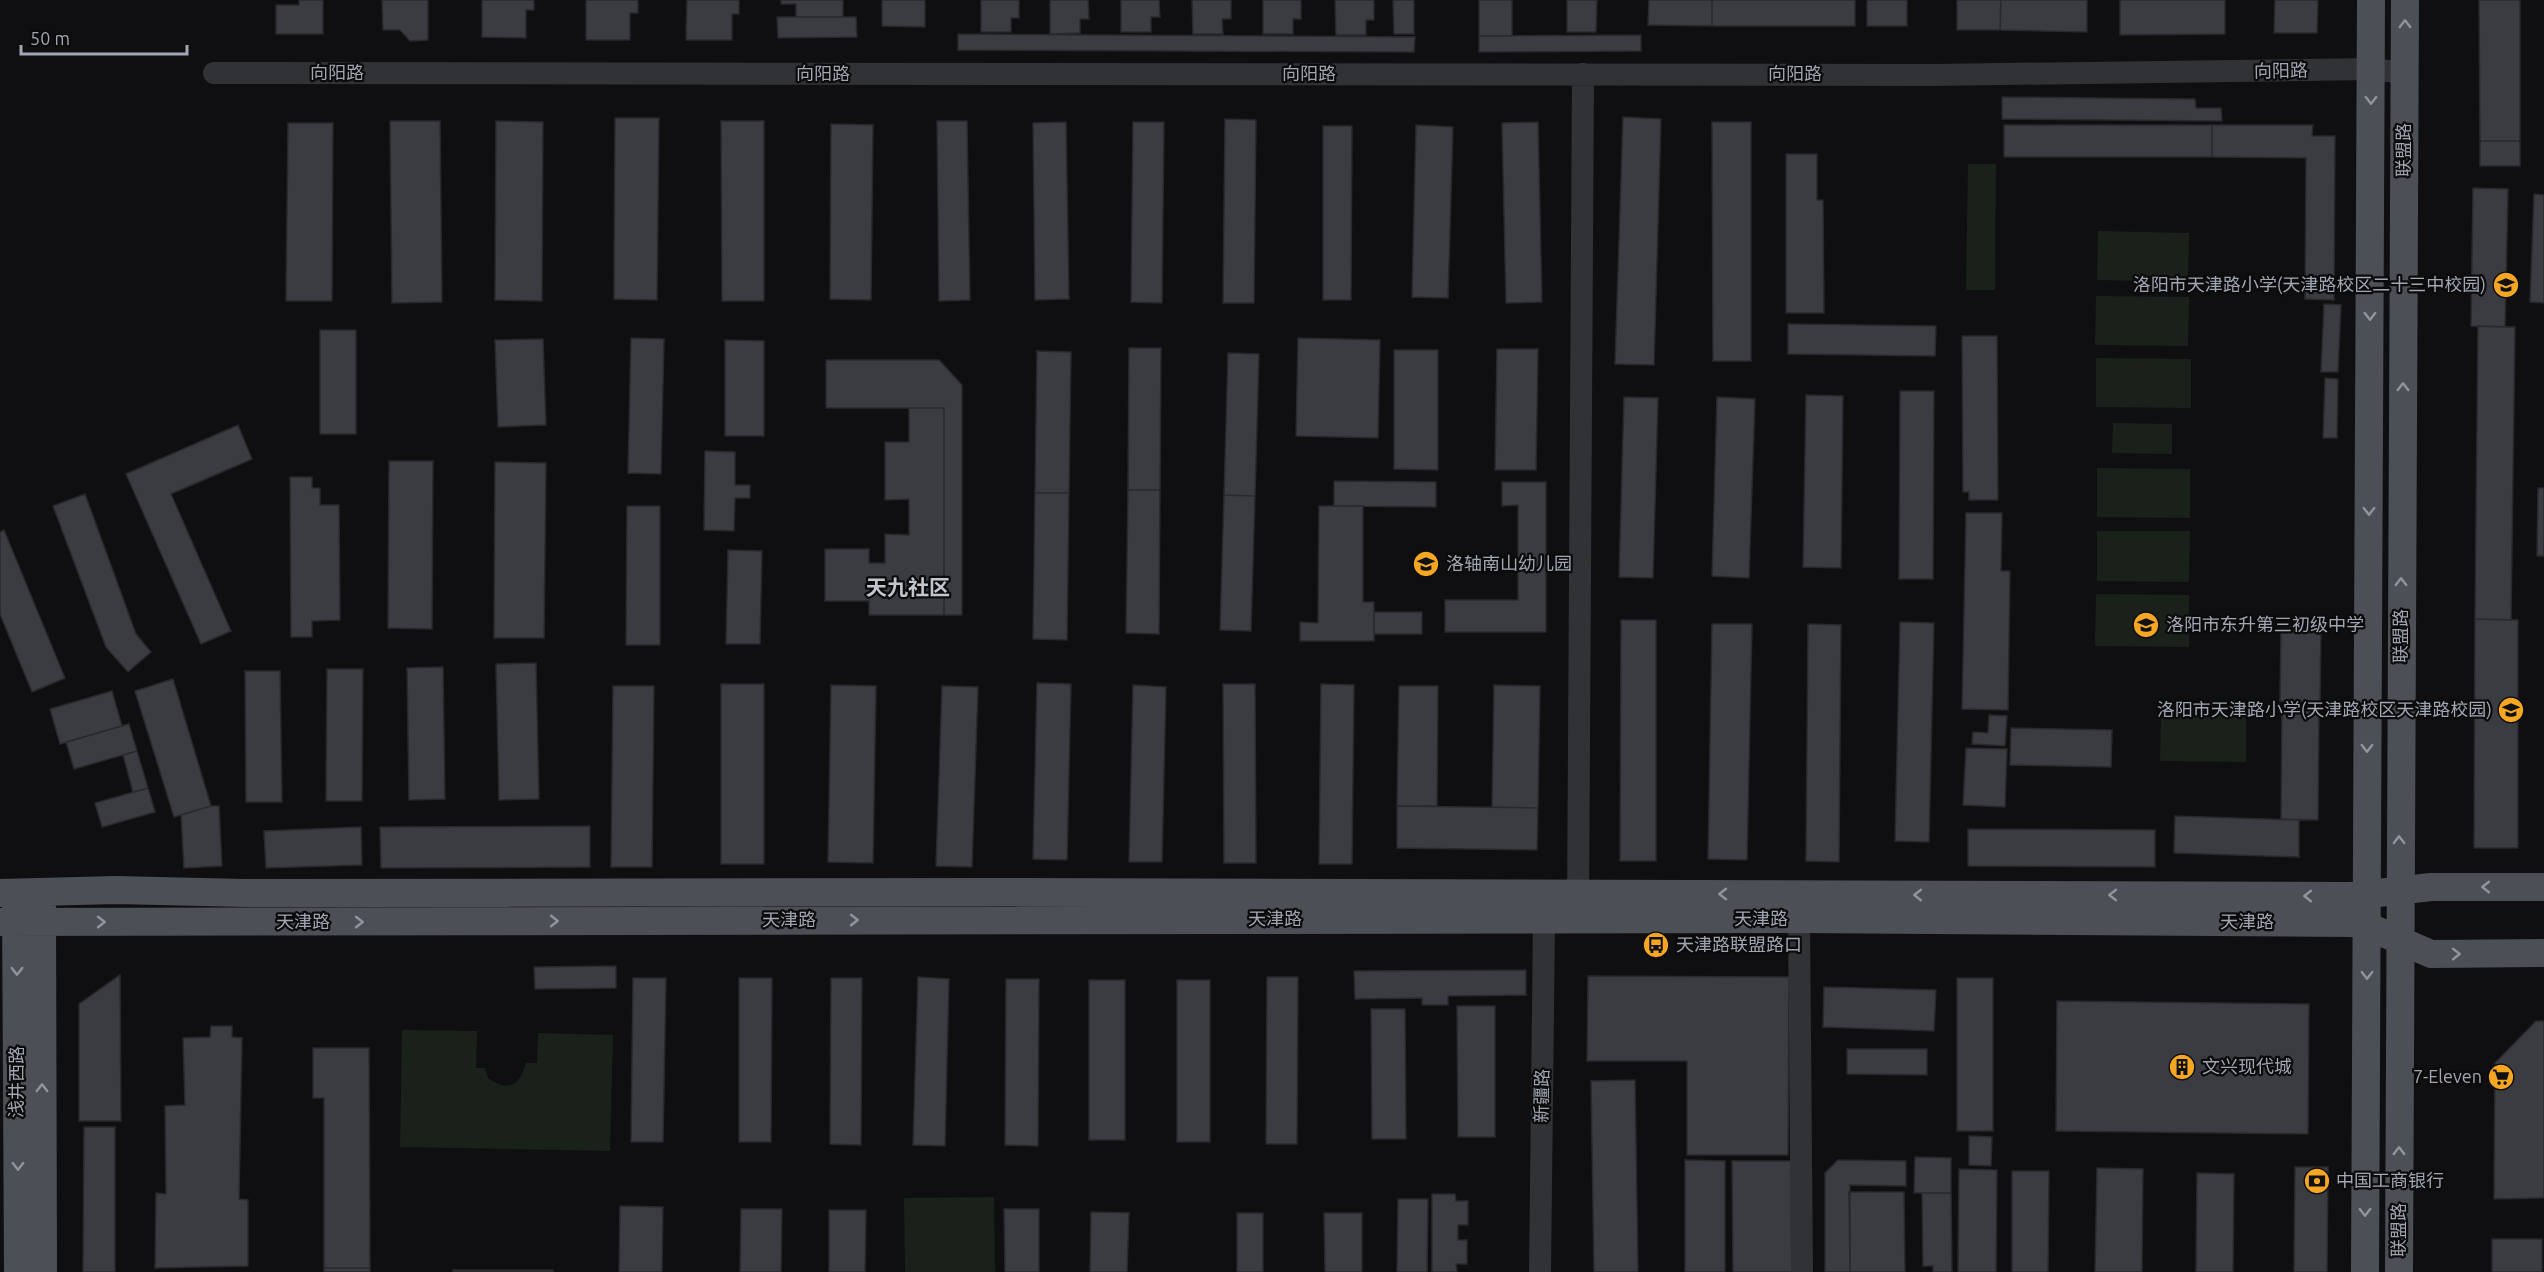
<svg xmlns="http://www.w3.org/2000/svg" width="2544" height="1272" viewBox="0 0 2544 1272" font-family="Ubuntu,'Noto Sans SC',sans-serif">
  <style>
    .green { fill: #1a211a }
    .building { fill: #3b3c41; stroke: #29292d; stroke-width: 1.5 }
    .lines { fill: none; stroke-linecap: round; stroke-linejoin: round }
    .minor { stroke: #303236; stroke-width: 22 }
    .major { stroke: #4c4f55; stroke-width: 28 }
    .oneway { stroke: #8f959f }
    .labels { text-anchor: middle; stroke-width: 4.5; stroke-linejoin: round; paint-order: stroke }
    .street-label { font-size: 18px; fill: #a0a6b2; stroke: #0b0b0c }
    .poi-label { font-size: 18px; fill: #a0a6b2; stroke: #0b0b0c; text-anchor: start }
    .quarter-label { font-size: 21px; font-weight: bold; fill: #c1c5ce; stroke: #0b0b0c }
  </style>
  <rect width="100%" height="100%" fill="#0f0f11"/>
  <path class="green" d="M1968 164H1996L1995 290H1966Z
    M2098 231 2189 233 2188 282 2097 280Z
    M2096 296 2189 297 2188 346 2095 345Z
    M2096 358 2191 359V408L2096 407Z
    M2113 423 2172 424V454L2112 453Z
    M2097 468 2190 469V518L2097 517Z
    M2097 531H2190L2189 582 2097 581Z
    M2096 594 2189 595V647L2095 646Z
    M2161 715H2246V762L2160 761Z
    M402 1030 477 1031 476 1068H485L488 1078C509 1093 520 1085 526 1063H537L538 1033 613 1035 610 1151 400 1147Z
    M994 1197 995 1272H905L904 1198Z"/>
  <path class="building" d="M299 0H323V34H276V5H299Z
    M382 0H428V40L410 41 400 30H383Z
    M482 0H534V10H526V38L482 37Z
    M586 0H638V13H630V40H586Z
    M687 0H739V14H732V40H686Z
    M781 0H843V17H796V4H781Z
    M882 0H925V27L882 26Z
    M981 0H1019V18H1011V32H981Z
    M1050 0H1088L1089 19H1080V33L1050 34Z
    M1121 0H1159L1160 17H1151V32H1121Z
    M1192 0H1231V19H1222L1223 34H1193Z
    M1263 0H1301V19H1293V34H1263Z
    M1335 0H1374V20H1366V35H1336Z
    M1393 0H1414V34H1394Z
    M1479 0H1512V36H1479Z
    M1567 0H1597L1596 32H1567Z
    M1649 0H1712V26L1648 25Z
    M1712 0H1855V26H1712Z
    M1867 0H1907V26H1867Z
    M1957 0H2001L2000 30H1957Z
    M2001 0H2087V32L2000 30Z
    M2120 0H2225V34L2120 35Z
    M2275 0H2318L2317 33H2274Z
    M2479 0H2520V141H2480Z
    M777 17H856L857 37 778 38Z
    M958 34 1415 37 1414 52 958 50Z
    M1641 35V51L1479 52V36Z
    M2002 97 2195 99 2196 108H2221L2222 121 2002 119Z
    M1623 117 1661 119 1654 365 1615 364Z
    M615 118H659L657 300 614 299Z
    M1225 119 1256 120 1254 303H1223Z
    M390 121H440L442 302 392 303Z
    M496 121 543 122 542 301 495 300Z
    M721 121H764V301H722Z
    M937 121H967L970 300 939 301Z
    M1066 122 1069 299 1035 300 1033 123Z
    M1133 122H1164L1162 303 1131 302Z
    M1538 122 1542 302 1506 303 1502 123Z
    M1712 122H1751V361H1713Z
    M288 123H333L332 301H286Z
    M831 124 873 125 871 300 830 299Z
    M1416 125 1453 127 1448 298 1412 297Z
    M2004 125H2212V157H2004Z
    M2212 125H2313L2312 136H2335L2334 300 2305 299 2306 158 2212 157Z
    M1323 126H1352L1351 300H1323Z
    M2480 141H2520V166H2480Z
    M1786 154H1817V200H1823L1824 313H1786Z
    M2473 188 2508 189 2505 327 2471 326Z
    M2534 194 2544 195V303L2530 302Z
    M2324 304 2341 305 2338 372H2321Z
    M1788 324 1936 326 1935 356 1788 354Z
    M2478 326 2515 327 2511 620 2475 619Z
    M320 330H356V434H320Z
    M1962 336H1997L1998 500H1969V492H1963Z
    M631 338 664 339 661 474 628 473Z
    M1298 338 1380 340 1378 438 1296 436Z
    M543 339 546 425 498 427 495 340Z
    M725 340 764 341V436H725Z
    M1129 348H1161L1160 490H1128Z
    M1497 349H1538L1536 470H1495Z
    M1394 350H1438V470L1394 469Z
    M1037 351 1071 352 1069 493H1035Z
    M1228 353 1259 354 1255 496 1224 495Z
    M826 360H939L962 385V615H944V408H826Z
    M2325 378 2338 379 2337 438H2323Z
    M1900 391H1934L1933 579H1899Z
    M1806 395 1843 396 1841 568 1803 567Z
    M1624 397 1658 398 1653 578 1619 577Z
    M1717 397 1755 399 1749 578 1712 576Z
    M909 408H944V615H869V601H825V549H869V563H885V534L909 535V499L885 500V442H909Z
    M238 425 252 459 171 494 231 631 201 644 126 474Z
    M705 451 735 452V485H750V498H735L734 531 704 530Z
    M389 461H433L432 629 388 628Z
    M495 462 546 463 544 638H494Z
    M290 477H312V488H320V505H339L340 620 312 621V637H291Z
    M1334 481 1436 482V507L1334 506Z
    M1502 482H1546V632H1445V600H1518V505L1502 506Z
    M2538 488H2544V556H2537Z
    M1128 490H1160L1159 634 1126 633Z
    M1035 493H1069L1067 640 1033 639Z
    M85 494 136 634 151 652 128 672 106 647 53 506Z
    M1224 495 1255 496 1251 631 1220 630Z
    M627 506H660V645H626Z
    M1319 506H1363V602H1374V641H1300V622L1318 623Z
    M1966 513H2002L2001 571H2010L2008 710 1962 709Z
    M4 530 65 678 32 692 0 614V532Z
    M728 550 762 551 760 644H726Z
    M1374 612H1422V634H1374Z
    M2475 619 2518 620V848H2474Z
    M1621 620H1656V861H1620Z
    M1900 622 1934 623 1929 842 1895 841Z
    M1712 624H1752L1747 860 1708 859Z
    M1808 624 1841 625 1839 862 1806 861Z
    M2281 627 2321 628 2320 702 2280 701Z
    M536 663 539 799 499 800 496 664Z
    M443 667 445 799 409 800 407 668Z
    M327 669H363L362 801H326Z
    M245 671H280L282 802H246Z
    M173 679 211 806 174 817 135 691Z
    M1037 683 1071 684 1067 860 1033 859Z
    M721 684H764V864H721Z
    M1223 684H1255L1256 863H1224Z
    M1321 684 1354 685 1352 864H1319Z
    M831 685 876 686 873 863 828 862Z
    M1133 685 1166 687 1162 862H1129Z
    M1494 685 1540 686 1538 808 1492 807Z
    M613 686H654L652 867H611Z
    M942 686 978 687 972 867 936 866Z
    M1399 686H1438L1437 806H1397Z
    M112 691 122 726 60 744 50 709Z
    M2282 706 2319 707 2318 820 2281 819Z
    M1989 715 2007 716 2005 746 1972 744 1973 732 1988 733Z
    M129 724 137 751 74 769 66 742Z
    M2011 728 2112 730 2111 767 2010 765Z
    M1966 748 2007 749 2005 807 1963 805Z
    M137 751 148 788 133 792 123 755Z
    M148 788 155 812 102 827 95 803Z
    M211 806H219L222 866 184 868 181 815Z
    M1397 806 1538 808 1537 850 1397 848Z
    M2175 816 2299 820V857L2174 853Z
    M590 826V867L381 868 380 827Z
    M361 827 362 865 266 868 264 831Z
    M1968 829 2155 830V867L1968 866Z
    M616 966V988L535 989 534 967Z
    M1526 970V995L1448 996V1005H1422V998L1355 999 1354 971Z
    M120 975 121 1121H79V1004Z
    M1588 976 1789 977 1788 1155H1687V1061H1587Z
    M918 977 949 979 945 1146 913 1145Z
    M1267 977H1298L1297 1144H1266Z
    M633 978H666L663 1142H631Z
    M739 978H772L771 1142H739Z
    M831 978H862L861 1145 830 1144Z
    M1957 978H1993V1131H1957Z
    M1006 979H1039L1038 1146 1005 1145Z
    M1089 980H1125V1140H1089Z
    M1177 980H1210V1142H1177Z
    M1824 987 1936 990 1934 1031 1823 1027Z
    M2057 1001 2309 1004 2308 1134 2056 1131Z
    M1457 1006H1495V1137H1458Z
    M1371 1009H1405L1406 1139H1372Z
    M2536 1021H2544V1198L2494 1199 2495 1063Z
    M211 1026H232V1037L242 1038 239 1199 248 1200V1266L155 1268 156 1193 166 1194 165 1106 185 1105 183 1038 210 1037Z
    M313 1048H369L370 1268H324V1098H313Z
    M1847 1049H1927V1075L1847 1074Z
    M1635 1080 1638 1272H1594L1591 1081Z
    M84 1127H115V1272H83Z
    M1969 1136 1992 1137 1991 1166 1969 1165Z
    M1915 1157 1951 1158V1193H1914Z
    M1685 1160 1725 1161V1272H1685Z
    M1838 1160 1906 1161V1186L1850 1185V1272H1825V1173Z
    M1732 1161H1791L1792 1272H1733Z
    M2295 1167H2328L2327 1272H2294Z
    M2097 1168 2143 1169 2142 1272H2095Z
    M1959 1169 1997 1170 1996 1272H1958Z
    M2012 1171H2049L2048 1272H2012Z
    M2197 1173 2234 1174 2233 1272H2196Z
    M1849 1192H1904L1905 1272H1850Z
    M1922 1193H1951L1952 1272H1933V1266H1923Z
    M1432 1194H1455L1456 1201H1468V1225H1458V1240H1467V1264H1456L1457 1272H1432Z
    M1398 1199H1428L1427 1272H1397Z
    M620 1206 663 1207 662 1272H619Z
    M741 1209H782L781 1272H740Z
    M1004 1209H1039V1272H1005Z
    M829 1210H866L865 1272H829Z
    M1091 1212 1129 1213 1127 1272H1090Z
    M1237 1213H1263V1272H1237Z
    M1324 1213H1362V1272H1325Z
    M2492 1239H2542V1272H2492Z
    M324 1268H370V1272H324Z
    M453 1270H553V1272H453Z"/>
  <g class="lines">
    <path class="minor" d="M214 73 1933 75 2371 69 2405 73
      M1578 910 1583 74
      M1799 919 1802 1272
      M1540 1272 1544 920"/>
    <path class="major" d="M0 893 116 890 245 893 1008 892 2351 896 2431 887H2544
      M16 903 18 1272
      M42 905 43 1272
      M0 922 1799 919 2352 923 2367 926 2431 954 2544 953
      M2365 1272 2371 0
      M2399 1272 2405 0"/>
  </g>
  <defs><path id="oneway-chevron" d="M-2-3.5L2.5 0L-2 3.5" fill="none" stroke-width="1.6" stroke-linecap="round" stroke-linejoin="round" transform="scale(1.5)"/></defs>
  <g class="oneway">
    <use href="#oneway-chevron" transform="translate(2405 24) rotate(-90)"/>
    <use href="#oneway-chevron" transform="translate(2371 100) rotate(90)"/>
    <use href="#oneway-chevron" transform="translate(2370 316) rotate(90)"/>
    <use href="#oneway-chevron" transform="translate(2403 387) rotate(-90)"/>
    <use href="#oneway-chevron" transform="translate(2369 511) rotate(90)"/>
    <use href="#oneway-chevron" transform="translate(2401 582) rotate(-90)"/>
    <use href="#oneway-chevron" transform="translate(2367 748) rotate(90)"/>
    <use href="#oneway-chevron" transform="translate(2399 840) rotate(-90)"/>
    <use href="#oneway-chevron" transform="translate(2486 887) rotate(-180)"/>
    <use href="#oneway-chevron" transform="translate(1723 894) rotate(-180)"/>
    <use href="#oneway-chevron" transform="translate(1918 895) rotate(-180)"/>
    <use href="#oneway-chevron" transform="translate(2113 895) rotate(-180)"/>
    <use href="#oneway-chevron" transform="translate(2308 896) rotate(-180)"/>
    <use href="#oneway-chevron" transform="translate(854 920)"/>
    <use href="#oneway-chevron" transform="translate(554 921)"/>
    <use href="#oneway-chevron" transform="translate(101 922)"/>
    <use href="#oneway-chevron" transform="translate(359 922)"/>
    <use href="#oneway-chevron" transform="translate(2456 954)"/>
    <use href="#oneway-chevron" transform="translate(17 971) rotate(90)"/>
    <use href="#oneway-chevron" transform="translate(2367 975) rotate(90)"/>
    <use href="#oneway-chevron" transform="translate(42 1088) rotate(-90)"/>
    <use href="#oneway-chevron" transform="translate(2399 1151) rotate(-90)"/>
    <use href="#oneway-chevron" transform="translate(18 1166) rotate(90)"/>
    <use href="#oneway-chevron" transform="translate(2365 1212) rotate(90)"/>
  </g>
  <defs>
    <g id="school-disc" transform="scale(1.35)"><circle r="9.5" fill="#f5a623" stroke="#0b0b0c"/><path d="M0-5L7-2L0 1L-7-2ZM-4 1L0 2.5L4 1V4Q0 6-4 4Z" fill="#111"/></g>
    <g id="bus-disc" transform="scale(1.35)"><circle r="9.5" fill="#f5a623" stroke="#0b0b0c"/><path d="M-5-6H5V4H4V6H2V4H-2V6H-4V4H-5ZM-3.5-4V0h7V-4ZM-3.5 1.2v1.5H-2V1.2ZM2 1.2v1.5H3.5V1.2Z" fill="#111"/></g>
    <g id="building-disc" transform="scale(1.35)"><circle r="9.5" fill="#f5a623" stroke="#0b0b0c"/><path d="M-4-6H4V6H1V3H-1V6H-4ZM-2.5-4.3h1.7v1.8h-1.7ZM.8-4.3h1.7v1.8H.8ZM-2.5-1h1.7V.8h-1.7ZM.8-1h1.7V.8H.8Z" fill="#111"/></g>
    <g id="supermarket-disc" transform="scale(1.35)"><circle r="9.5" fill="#f5a623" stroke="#0b0b0c"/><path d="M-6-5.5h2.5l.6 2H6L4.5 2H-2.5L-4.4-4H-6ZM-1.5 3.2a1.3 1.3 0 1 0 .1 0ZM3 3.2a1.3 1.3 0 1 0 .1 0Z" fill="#111"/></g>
    <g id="bank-disc" transform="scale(1.35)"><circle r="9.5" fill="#f5a623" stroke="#0b0b0c"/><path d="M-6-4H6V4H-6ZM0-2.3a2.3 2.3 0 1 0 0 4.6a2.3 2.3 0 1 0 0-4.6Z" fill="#111"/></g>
  </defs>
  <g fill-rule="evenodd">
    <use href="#school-disc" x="2506" y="285"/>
    <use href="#school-disc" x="1426" y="564"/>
    <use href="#school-disc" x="2146" y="625"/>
    <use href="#school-disc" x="2511" y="710"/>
    <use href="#bus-disc" x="1656" y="945"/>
    <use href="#building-disc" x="2182" y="1067"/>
    <use href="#supermarket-disc" x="2501" y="1077"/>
    <use href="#bank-disc" x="2317" y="1181"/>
  </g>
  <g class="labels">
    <g class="street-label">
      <text transform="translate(2281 71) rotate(-1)" y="6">向阳路</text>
      <text x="337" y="79">向阳路</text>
      <text x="823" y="80">向阳路</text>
      <text x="1309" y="80">向阳路</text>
      <text x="1795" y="80">向阳路</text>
      <text transform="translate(2404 150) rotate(-90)" y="6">联盟路</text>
      <text transform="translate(2401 636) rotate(-90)" y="6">联盟路</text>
      <text x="1275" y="925">天津路</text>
      <text x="1761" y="925">天津路</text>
      <text x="789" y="926">天津路</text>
      <text x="303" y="928">天津路</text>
      <text x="2247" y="928">天津路</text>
      <text transform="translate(17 1082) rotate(-90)" y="6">浅井西路</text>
      <text transform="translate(1542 1096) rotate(-89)" y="6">新疆路</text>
      <text transform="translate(2399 1230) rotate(-90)" y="6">联盟路</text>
    </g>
    <g class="poi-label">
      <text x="2486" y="291" text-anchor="end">洛阳市天津路小学(天津路校区二十三中校园)</text>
      <text x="1446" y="570">洛轴南山幼儿园</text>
      <text x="2166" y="631">洛阳市东升第三初级中学</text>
      <text x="2492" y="716" text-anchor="end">洛阳市天津路小学(天津路校区天津路校园)</text>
      <text x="1676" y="951">天津路联盟路口</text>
      <text x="2202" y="1073">文兴现代城</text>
      <text x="2482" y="1083" text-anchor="end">7-Eleven</text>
      <text x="2336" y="1187">中国工商银行</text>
    </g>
    <g class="quarter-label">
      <text x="908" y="595">天九社区</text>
    </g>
  </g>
  <path d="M21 45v9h166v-9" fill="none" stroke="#a0a6b2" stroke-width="3"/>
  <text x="30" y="45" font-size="18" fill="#a0a6b2" stroke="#0b0b0c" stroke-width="4.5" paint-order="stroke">50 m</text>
</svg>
